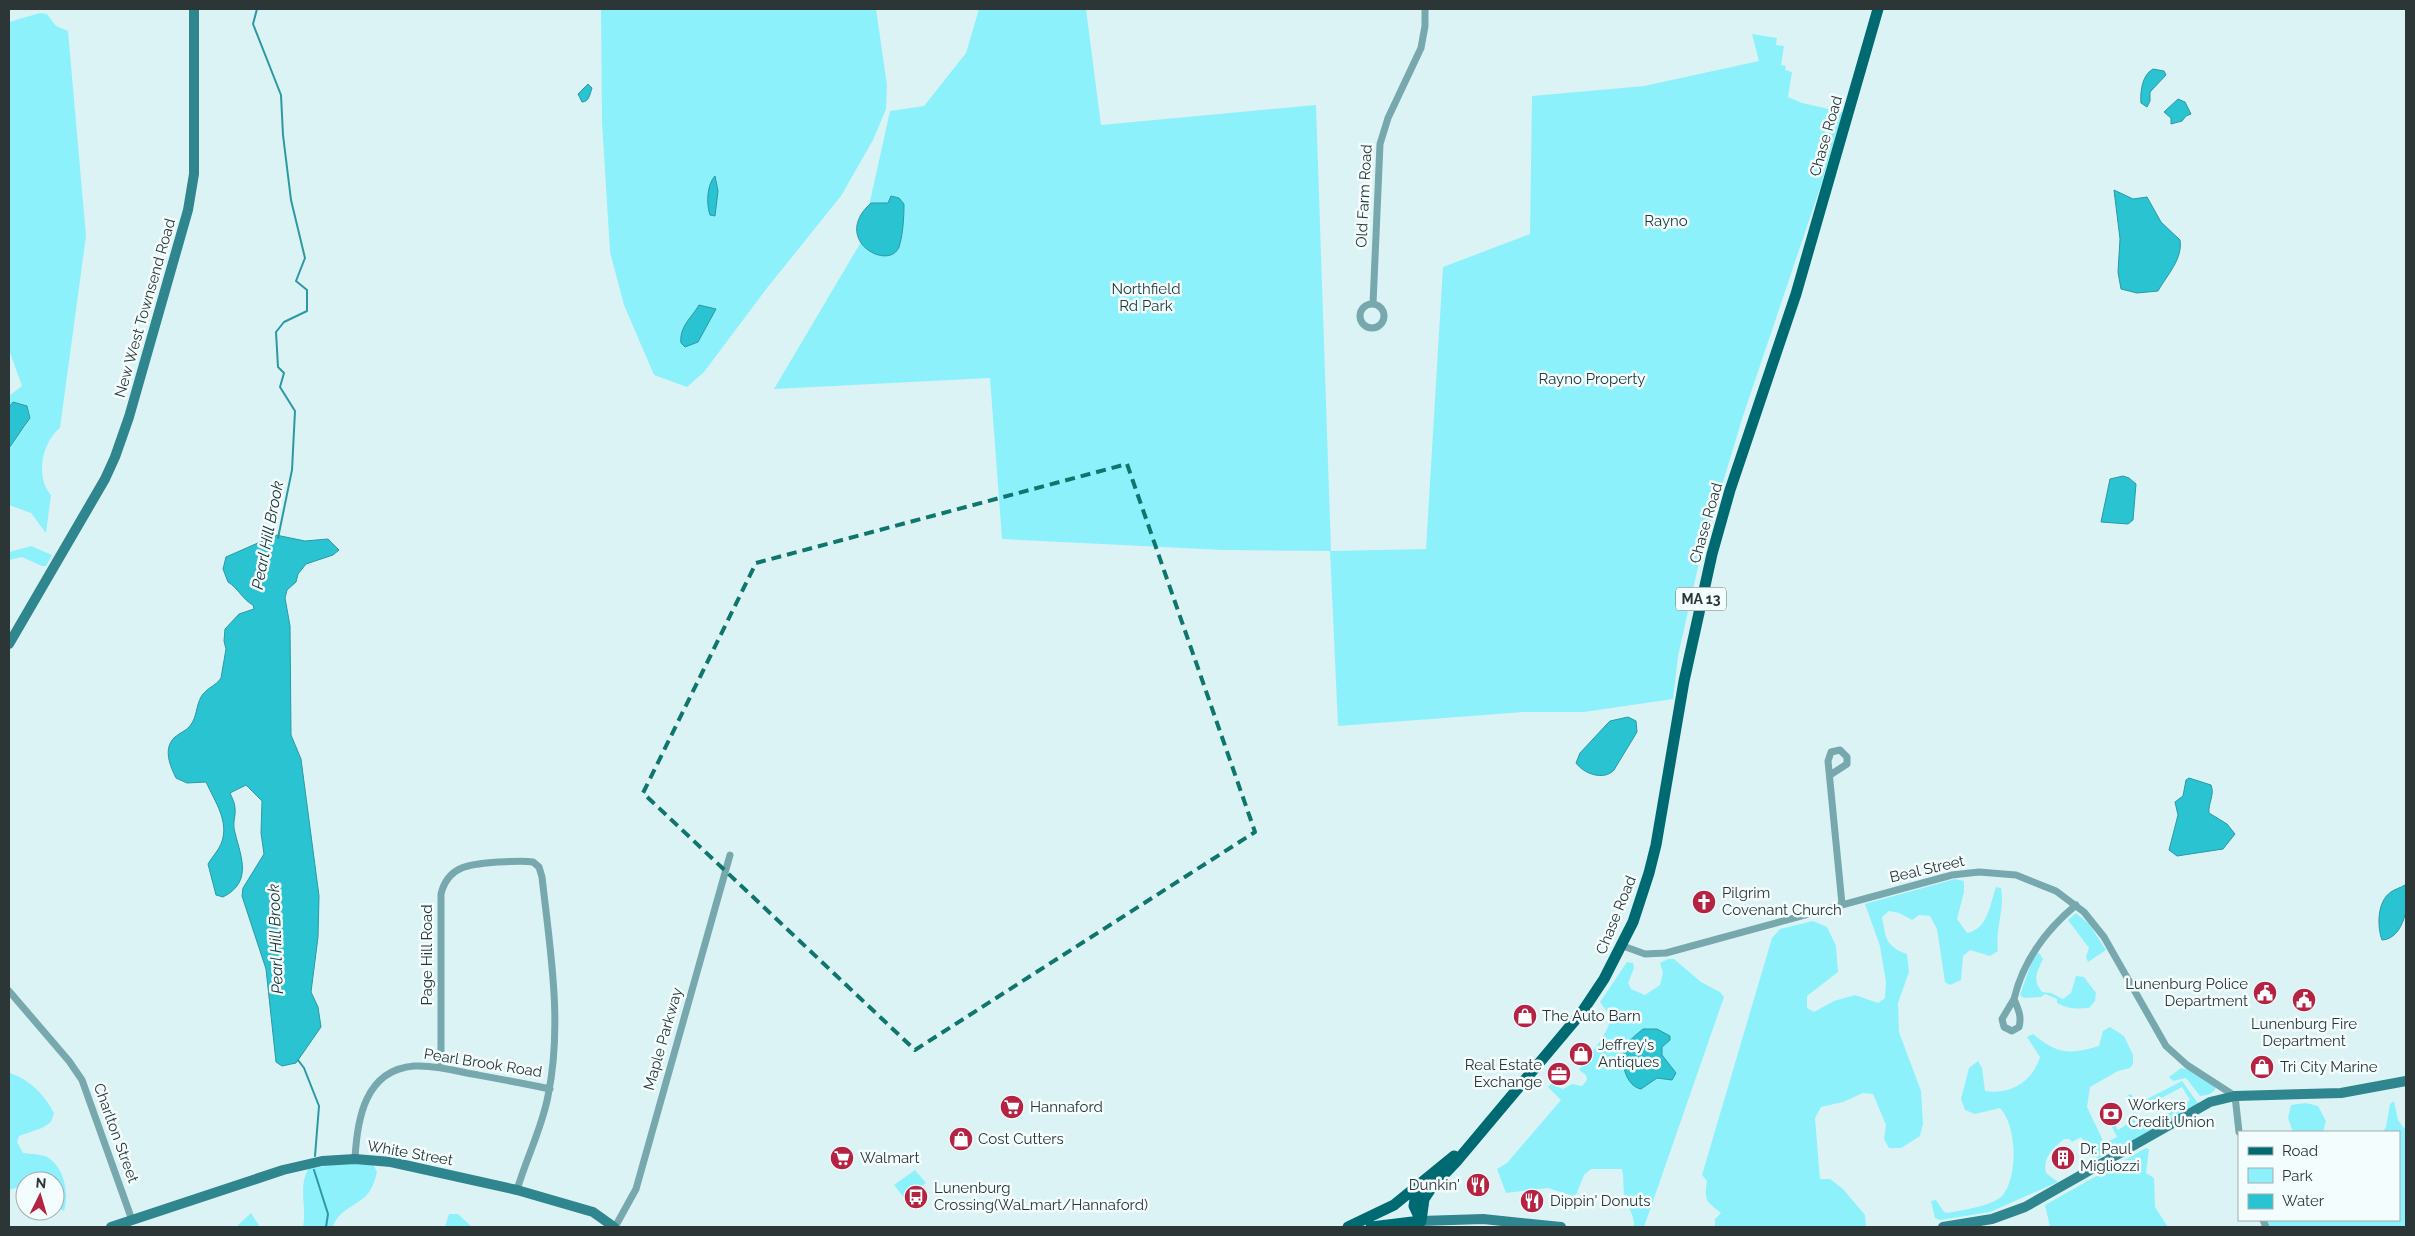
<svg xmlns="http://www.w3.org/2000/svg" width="2415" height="1236" viewBox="0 0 2415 1236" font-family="Raleway,sans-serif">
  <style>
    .green { fill: #8df1fc; fill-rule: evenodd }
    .water { fill: #2ac3d1; stroke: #2b99a3 }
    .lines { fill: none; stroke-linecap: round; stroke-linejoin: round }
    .stream { stroke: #2b99a3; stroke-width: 2 }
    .street { stroke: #76a8ae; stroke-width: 7 }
    .secondary { stroke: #2f868f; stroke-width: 10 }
    .primary { stroke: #006a73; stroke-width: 11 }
    .marked { fill: none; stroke: #0f766e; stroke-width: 4; stroke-dasharray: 10 6; stroke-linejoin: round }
    .labels { text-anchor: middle; stroke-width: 5; stroke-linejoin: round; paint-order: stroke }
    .shield { fill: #f4fdfe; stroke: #697273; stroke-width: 1 }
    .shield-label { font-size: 14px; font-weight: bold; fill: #2d3637 }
    .street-label { font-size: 15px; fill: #2d3637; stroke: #f4fdfe }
    .park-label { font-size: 15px; fill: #233b3e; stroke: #f4fdfe }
    .poi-label { font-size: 15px; fill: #2d3637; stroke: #f4fdfe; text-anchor: start }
    .water-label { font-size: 16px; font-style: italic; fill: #193134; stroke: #f4fdfe }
  </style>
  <rect width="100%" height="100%" fill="#dcf3f5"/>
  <path class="green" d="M601 9H876L887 85 886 109 873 140 841 196 767 288 704 372 687 387 654 375 624 305 610 252 602 122Z
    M979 9H1086L1101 125 1316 105 1331 551 1426 549 1443 267 1530 234 1532 96 1644 86 1759 61 1752 34 1777 38 1776 45 1784 46 1781 65 1786 66 1785 70 1792 72 1788 97 1802 103 1843 112 1821 185 1743 416 1700 558 1678 656 1673 699 1584 712H1524L1338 726 1330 551 1223 550 1002 539 990 378 774 389 861 242 890 111 924 106 966 53Z
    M40 13 47 14 56 26 68 31 86 236 60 428C42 442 35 477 51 495L46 533 31 513 9 505C9 493 5 455 10 446 17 434 36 423 27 406L12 403 9 407V396L22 386 9 350V22Z
    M31 546 52 555 46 566H42L22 557 9 560V552Z
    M1955 879 1964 881V892L1957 919 1967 933C1988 929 1990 904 1996 887L2001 888C2005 909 1995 929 1998 951L1990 956 1970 950 1963 956 1961 980 1950 985 1945 982 1937 929 1930 916 1919 915 1912 920 1899 913 1889 911 1882 917C1886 938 1885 946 1907 954L1909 972 1898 1003 1899 1032 1921 1091 1923 1124 1920 1136 1901 1148H1889L1884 1139 1886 1125 1873 1094 1863 1093 1843 1102 1821 1107 1815 1118 1820 1179H1830L1843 1189 1865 1215 1866 1227H1715V1219L1721 1213C1706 1201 1704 1201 1707 1181L1702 1175 1772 938 1780 929 1813 921 1827 927 1836 946 1838 972 1807 996V1008L1814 1012 1834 1001 1855 995 1878 1003 1885 998 1886 982 1880 946 1865 904Z
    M2076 913 2089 924 2106 950 2088 962 2086 957 2089 948 2068 920Z
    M2039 953 2043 959C2037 972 2032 980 2042 992L2051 993 2063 999 2071 993 2076 976 2084 977 2096 993 2095 1001 2089 1008C2077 1009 2068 1009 2057 1003V999L2045 994 2041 997 2024 998 2020 995 2034 955Z
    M1668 959H1674L1701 982 1720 992 1724 997 1644 1227H1634C1635 1214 1626 1206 1624 1193 1623 1185 1624 1178 1622 1169H1591L1584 1175 1576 1195 1573 1196 1548 1188 1506 1193 1497 1169 1507 1163 1561 1100 1548 1087 1551 1084 1563 1089 1572 1084 1582 1086 1587 1080 1586 1075 1579 1070C1586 1059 1615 1027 1609 1015 1607 1010 1602 1006 1600 1002L1627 962 1633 963 1634 968 1628 983 1631 989 1645 995 1660 985 1663 973 1660 963Z
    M2110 1027 2124 1036 2133 1055V1064L2130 1068 2118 1071 2090 1087 2087 1107 2107 1149V1154L2091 1161 2089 1159 2093 1156 2081 1137 2072 1142 2069 1139H2064C2053 1148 2042 1158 2046 1173L2058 1182 1990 1212 1940 1220 1935 1218 1931 1201 1936 1200 1944 1212 1948 1213C1961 1210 1994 1206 2003 1195 2018 1176 2017 1126 2000 1108L1975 1114 1965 1110 1961 1099 1969 1068 1978 1061 1982 1068 1985 1091C2011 1095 2032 1082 2040 1057L2027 1037 2033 1034C2057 1054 2069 1055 2099 1046L2103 1031Z
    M2181 1068 2189 1070 2217 1085C2214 1094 2208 1095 2200 1096L2186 1078 2173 1081 2169 1077Z
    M10 1073C30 1080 44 1094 54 1113L51 1122 42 1128 19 1136 17 1142 23 1153C31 1154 44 1154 50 1159 65 1170 69 1195 64 1211L55 1206V1181H25V1185L9 1190Z
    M2182 1081 2200 1106 2114 1155 2107 1142 2117 1137 2109 1121 2112 1119 2118 1130 2130 1122 2129 1119 2133 1113 2129 1108 2132 1107 2126 1097 2130 1094 2139 1100H2145ZM2182 1087 2190 1100 2147 1127 2134 1113Z
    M2394 1101 2398 1120 2404 1128 2406 1127V1227H2270L2267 1220H2399V1132H2383L2386 1127 2390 1104Z
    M2306 1103 2318 1106 2326 1121 2323 1132H2293L2288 1118 2291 1105Z
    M2146 1148 2149 1149 2146 1173 2154 1178 2155 1207 2168 1227H2182H2050L2045 1205Z
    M349 1162 373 1164 377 1172C375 1181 372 1190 365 1197 353 1207 338 1211 333 1227H303C307 1208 298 1188 308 1169Z
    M915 1170 926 1183 905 1199 894 1185Z
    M251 1213 260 1227H236Z
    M449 1214H458L472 1227H445Z"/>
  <path class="water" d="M2153 69 2164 71 2166 75 2150 92V101L2147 107 2141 103C2140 92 2142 75 2153 69Z
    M588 84 592 88C590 94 589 102 582 102L578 94Z
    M2178 99 2185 102 2191 114 2186 116 2182 121 2171 124V118L2164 112Z
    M715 176 718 191 715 216 710 215C706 204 707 184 715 176Z
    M2114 190 2133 199 2147 197 2161 222 2180 240C2183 259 2167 275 2158 291L2137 293 2121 289 2118 272 2120 239Z
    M891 196 899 198 904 204C904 217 903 235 899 247 889 272 830 240 871 203H888Z
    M699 305 716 309 698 342 685 347 681 343C679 327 692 317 699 305Z
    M13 402 27 406 30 418 9 448V407Z
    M2123 476 2129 478 2136 484 2133 520 2128 524 2101 522 2110 479Z
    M276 535 305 541 328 539 339 550 333 555 306 564 298 574 296 582 287 590 285 598 290 626 291 735 301 759 319 896 318 937 311 992 318 1007 321 1027 296 1063 282 1066 276 1062 266 969 242 896 243 888 264 854 261 833 262 801 246 785 230 793C232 798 235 803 235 808 236 815 233 821 234 828 239 853 255 881 223 897L216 895 208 864C212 857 218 851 221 844 230 822 215 802 206 782L187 783 176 778C170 766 163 749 174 738 179 733 186 731 190 726 197 717 196 706 201 697 206 688 216 686 221 678L226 649 224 641 225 629 239 614 254 609 253 605C243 600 238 588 228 582L223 569 226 557Z
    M1628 717 1636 721 1637 732 1614 770C1604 781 1584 774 1576 763L1580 753 1607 724 1610 721Z
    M2189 778 2211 785C2215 795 2208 803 2209 813L2227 824 2235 834 2223 849 2177 856 2169 850 2178 815 2175 802 2183 796 2186 780Z
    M2405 885C2411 902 2404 939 2382 940 2377 927 2377 901 2391 892 2395 889 2400 888 2405 885Z
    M1643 1029H1657L1670 1036V1040L1662 1047V1055L1676 1073 1672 1080 1657 1078 1641 1089C1625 1086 1619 1059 1626 1046 1630 1039 1637 1034 1643 1029Z"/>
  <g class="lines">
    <path class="stream" d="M257 9 253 24 281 95 283 135 291 200 305 258 296 281 307 290V311L284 322 276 332 278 367 284 373 280 387 295 411 292 470 278 538
      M298 1060 304 1068 319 1106 315 1156
      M314 1170 328 1214 326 1227"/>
    <path class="street" d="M1373 304 1380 144 1388 118 1421 48 1425 26V9
      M1360 316a12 12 0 1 1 24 0a12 12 0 1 1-24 0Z
      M1830 775 1847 764V757L1840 750 1831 752 1828 761 1842 904
      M1623 946 1645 954 1666 953 1952 875 1979 872 2016 875 2056 891 2084 912 2104 937 2166 1046 2187 1065 2235 1096 2239 1132
      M9 991 69 1061 82 1080 132 1220
      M2014 999 2002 1019 2004 1027 2012 1031 2019 1027C2022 1016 2018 1009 2014 999 2023 961 2046 930 2076 905
      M441 1068V894C448 865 471 864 497 862 509 862 521 860 533 862L539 867 542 877C550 949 563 1024 548 1096 542 1128 526 1159 517 1190
      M355 1159C357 1119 365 1070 414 1066 432 1065 450 1069 467 1073 494 1078 522 1083 550 1089
      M2263 1220 2266 1227
      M615 1227 636 1189 730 855"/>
    <path class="secondary" d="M9 644 105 479 115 457 129 417 188 210 194 174V9
      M1421 1221 1483 1219 1561 1227
      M111 1227 283 1170 322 1161 355 1159 391 1162 517 1190 593 1212 614 1227
      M1943 1227 1992 1219 2025 1207 2210 1102 2235 1096 2341 1093 2406 1081"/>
    <path class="primary" d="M1417 1187 1414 1206 1421 1221
      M1421 1221 1424 1199 1432 1187 1456 1162 1582 1012 1604 979 1633 922 1649 873 1656 845 1684 681 1712 554 1730 490 1796 294 1878 9
      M1348 1227 1394 1205 1454 1156
      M1371 1227 1421 1221"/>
  </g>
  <path class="marked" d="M1127 464 1255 832 915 1050 643 793 756 563Z"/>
  <defs>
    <g id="church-disc" transform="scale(1.25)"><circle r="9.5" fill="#b52342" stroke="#f4fdfe"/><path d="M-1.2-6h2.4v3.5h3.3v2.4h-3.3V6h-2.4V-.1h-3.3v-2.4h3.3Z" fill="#fff"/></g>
    <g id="civic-disc" transform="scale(1.25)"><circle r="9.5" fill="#b52342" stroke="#f4fdfe"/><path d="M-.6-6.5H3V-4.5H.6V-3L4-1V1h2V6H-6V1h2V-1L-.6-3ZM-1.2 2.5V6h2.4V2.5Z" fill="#fff"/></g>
    <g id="shop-disc" transform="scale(1.25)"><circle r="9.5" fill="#b52342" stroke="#f4fdfe"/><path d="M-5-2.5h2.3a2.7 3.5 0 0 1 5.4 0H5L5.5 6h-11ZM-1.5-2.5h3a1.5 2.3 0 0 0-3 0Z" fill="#fff"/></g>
    <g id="office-disc" transform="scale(1.25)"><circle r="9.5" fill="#b52342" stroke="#f4fdfe"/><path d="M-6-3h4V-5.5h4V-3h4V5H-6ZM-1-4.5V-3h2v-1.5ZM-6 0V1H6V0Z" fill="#fff"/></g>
    <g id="supermarket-disc" transform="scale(1.25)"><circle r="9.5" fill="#b52342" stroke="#f4fdfe"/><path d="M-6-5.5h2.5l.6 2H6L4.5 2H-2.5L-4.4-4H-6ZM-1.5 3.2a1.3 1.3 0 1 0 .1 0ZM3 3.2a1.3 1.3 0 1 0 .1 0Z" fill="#fff"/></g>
    <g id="bank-disc" transform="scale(1.25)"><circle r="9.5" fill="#b52342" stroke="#f4fdfe"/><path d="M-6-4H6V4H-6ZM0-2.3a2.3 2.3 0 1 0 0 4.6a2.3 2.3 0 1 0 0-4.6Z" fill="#fff"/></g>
    <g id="building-disc" transform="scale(1.25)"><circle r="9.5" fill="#b52342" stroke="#f4fdfe"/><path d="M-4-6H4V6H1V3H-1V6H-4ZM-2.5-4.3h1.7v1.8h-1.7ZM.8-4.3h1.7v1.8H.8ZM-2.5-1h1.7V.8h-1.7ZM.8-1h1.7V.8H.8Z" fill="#fff"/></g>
    <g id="restaurant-disc" transform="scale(1.25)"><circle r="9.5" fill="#b52342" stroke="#f4fdfe"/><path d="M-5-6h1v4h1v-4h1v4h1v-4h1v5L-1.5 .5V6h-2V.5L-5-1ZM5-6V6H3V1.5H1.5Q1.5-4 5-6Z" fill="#fff"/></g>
    <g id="bus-disc" transform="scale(1.25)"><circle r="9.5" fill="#b52342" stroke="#f4fdfe"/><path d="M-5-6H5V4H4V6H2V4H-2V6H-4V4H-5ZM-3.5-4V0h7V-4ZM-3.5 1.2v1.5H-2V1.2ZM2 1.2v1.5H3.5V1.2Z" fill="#fff"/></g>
  </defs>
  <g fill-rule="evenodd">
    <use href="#church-disc" x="1704" y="902"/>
    <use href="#civic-disc" x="2265" y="993"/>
    <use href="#civic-disc" x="2304" y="1000"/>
    <use href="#shop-disc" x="1525" y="1016"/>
    <use href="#shop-disc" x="1581" y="1054"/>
    <use href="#shop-disc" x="2262" y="1067"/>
    <use href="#office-disc" x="1559" y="1074"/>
    <use href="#supermarket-disc" x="1012" y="1107"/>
    <use href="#bank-disc" x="2111" y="1114"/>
    <use href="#shop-disc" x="961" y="1139"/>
    <use href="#supermarket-disc" x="842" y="1158"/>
    <use href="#building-disc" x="2063" y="1158"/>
    <use href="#restaurant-disc" x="1478" y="1185"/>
    <use href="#bus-disc" x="916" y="1197"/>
    <use href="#restaurant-disc" x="1532" y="1201"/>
  </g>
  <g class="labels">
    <rect class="shield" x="1676" y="587.5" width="50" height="23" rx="4"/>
    <g class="shield-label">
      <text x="1701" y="604">MA 13</text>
    </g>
    <g class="street-label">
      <text transform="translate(1826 136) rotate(-74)" y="5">Chase Road</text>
      <text transform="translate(1364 196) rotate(-87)" y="5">Old Farm Road</text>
      <text transform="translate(145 308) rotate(-74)" y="5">New West Townsend Road</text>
      <text transform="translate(1706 523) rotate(-74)" y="5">Chase Road</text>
      <text transform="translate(1927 869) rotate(-13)" y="5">Beal Street</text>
      <text transform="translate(1616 915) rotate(-68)" y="5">Chase Road</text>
      <text transform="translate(427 955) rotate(-90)" y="5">Page Hill Road</text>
      <text transform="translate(663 1039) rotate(-74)" y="5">Maple Parkway</text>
      <text transform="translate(483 1063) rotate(9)" y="5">Pearl Brook Road</text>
      <text transform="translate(116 1133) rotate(70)" y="5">Charlton Street</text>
      <text transform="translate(410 1153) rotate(10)" y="5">White Street</text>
    </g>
    <g class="park-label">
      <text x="1666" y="226">Rayno</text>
      <text x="1146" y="294">Northfield<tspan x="1146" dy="17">Rd Park</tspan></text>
      <text x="1592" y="384">Rayno Property</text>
    </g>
    <g class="poi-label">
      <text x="1722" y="898">Pilgrim<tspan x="1722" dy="17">Covenant Church</tspan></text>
      <text x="2248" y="989" text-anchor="end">Lunenburg Police<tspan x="2248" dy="17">Department</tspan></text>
      <text x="1542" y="1021">The Auto Barn</text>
      <text x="2304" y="1029" text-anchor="middle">Lunenburg Fire<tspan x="2304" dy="17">Department</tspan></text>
      <text x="1598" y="1050">Jeffrey's<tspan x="1598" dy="17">Antiques</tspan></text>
      <text x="1542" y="1070" text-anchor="end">Real Estate<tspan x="1542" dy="17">Exchange</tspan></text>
      <text x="2280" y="1072">Tri City Marine</text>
      <text x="2128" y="1110">Workers<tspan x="2128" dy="17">Credit Union</tspan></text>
      <text x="1030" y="1112">Hannaford</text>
      <text x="978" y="1144">Cost Cutters</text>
      <text x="2080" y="1154">Dr. Paul<tspan x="2080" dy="17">Migliozzi</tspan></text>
      <text x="860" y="1163">Walmart</text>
      <text x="1460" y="1190" text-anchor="end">Dunkin'</text>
      <text x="934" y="1193">Lunenburg<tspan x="934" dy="17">Crossing(WaLmart/Hannaford)</tspan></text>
      <text x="1550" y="1206">Dippin' Donuts</text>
    </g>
    <g class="water-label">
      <text transform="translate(267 535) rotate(-79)" y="6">Pearl Hill Brook</text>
      <text transform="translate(275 939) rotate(-92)" y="6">Pearl Hill Brook</text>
    </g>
  </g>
  <rect width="2415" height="1236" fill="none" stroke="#2d3637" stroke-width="20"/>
  <rect x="2238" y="1131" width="162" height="90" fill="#f4fdfe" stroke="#a4adae"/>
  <rect x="2248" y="1147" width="25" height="8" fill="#006a73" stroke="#a4adae"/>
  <text x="2282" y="1156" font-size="15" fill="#2d3637">Road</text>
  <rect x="2248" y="1168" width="25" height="15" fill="#8df1fc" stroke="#a4adae"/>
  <text x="2282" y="1181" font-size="15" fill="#2d3637">Park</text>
  <rect x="2248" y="1194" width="25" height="15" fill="#2ac3d1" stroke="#a4adae"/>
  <text x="2282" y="1206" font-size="15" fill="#2d3637">Water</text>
  <g transform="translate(40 1196) rotate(5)"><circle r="24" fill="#f4fdfe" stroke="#a4adae"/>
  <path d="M0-4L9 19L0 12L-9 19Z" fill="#b52342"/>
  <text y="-8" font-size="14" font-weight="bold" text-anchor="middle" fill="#2d3637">N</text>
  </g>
</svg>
